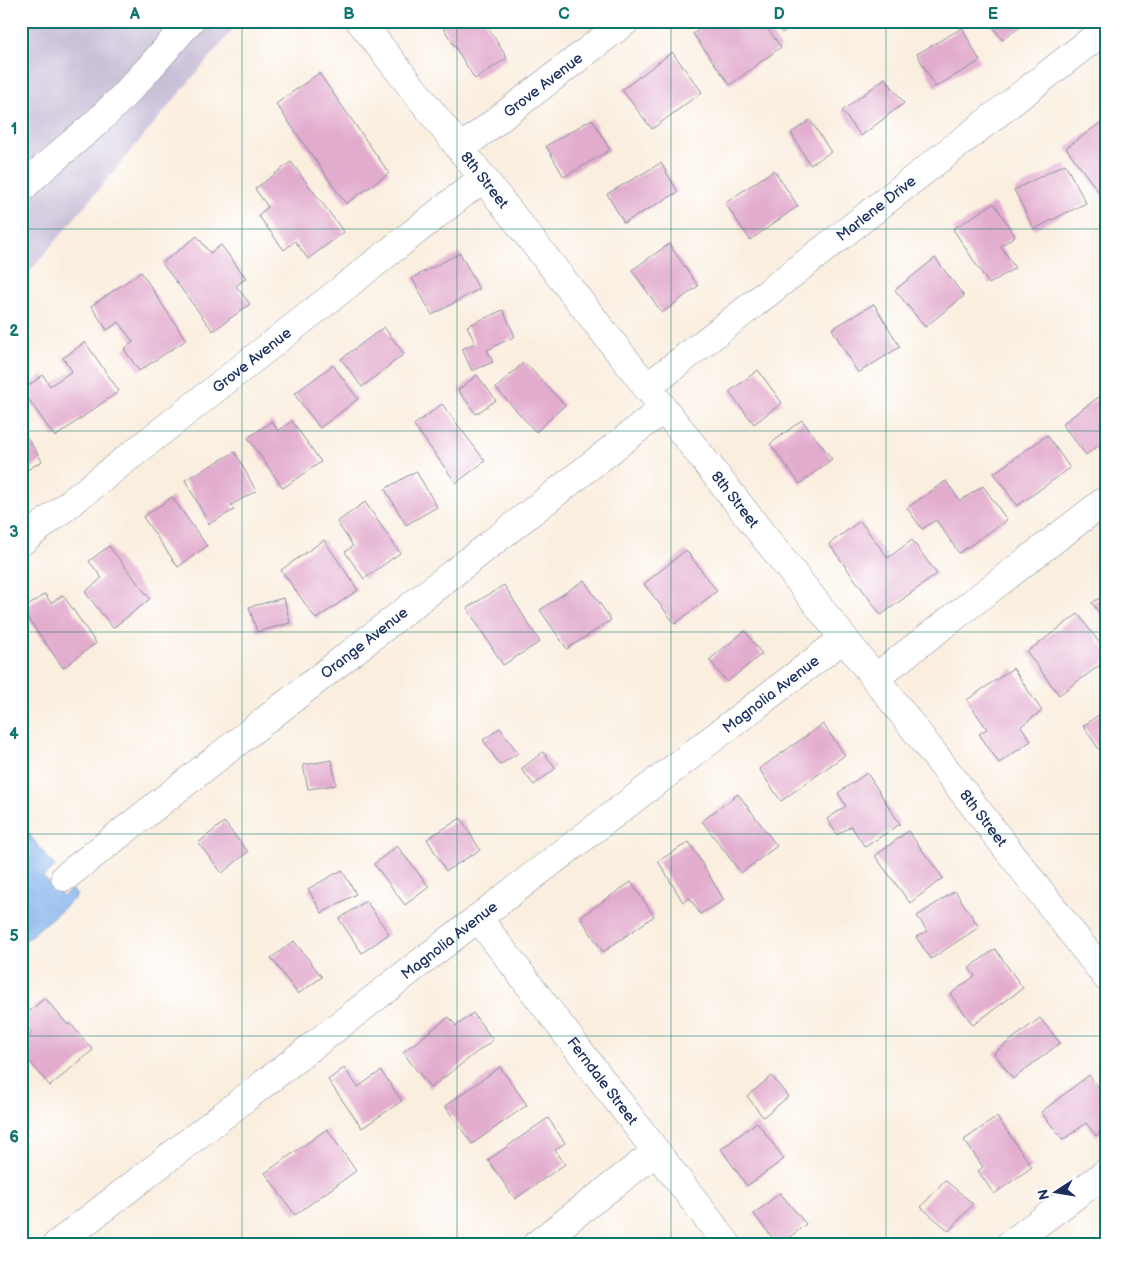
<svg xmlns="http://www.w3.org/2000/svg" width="1128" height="1265" viewBox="0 0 1128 1265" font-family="'Balsamiq Sans',sans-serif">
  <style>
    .industrial { fill: #c9bfd7 }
    .water { fill: #7eafe9; stroke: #4c6fa4 }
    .building { fill: #e2accd }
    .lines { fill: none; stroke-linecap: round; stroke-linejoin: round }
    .minor-casing { stroke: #8a8e9e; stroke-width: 29 }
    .minor { stroke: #fff; stroke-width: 28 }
    .grid { fill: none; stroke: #0f766e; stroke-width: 1; stroke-opacity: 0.55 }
    .labels { text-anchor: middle; stroke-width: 4; stroke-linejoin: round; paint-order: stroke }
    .street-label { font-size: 15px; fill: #1b2f5e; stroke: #fff }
    .neatline { fill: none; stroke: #0f766e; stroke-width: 2 }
    .grid-label { font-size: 16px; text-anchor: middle; font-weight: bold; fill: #0f766e }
  </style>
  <rect width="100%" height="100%" fill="#fff"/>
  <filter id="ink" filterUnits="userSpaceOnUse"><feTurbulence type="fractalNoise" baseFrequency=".02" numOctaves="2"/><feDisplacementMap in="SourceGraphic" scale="10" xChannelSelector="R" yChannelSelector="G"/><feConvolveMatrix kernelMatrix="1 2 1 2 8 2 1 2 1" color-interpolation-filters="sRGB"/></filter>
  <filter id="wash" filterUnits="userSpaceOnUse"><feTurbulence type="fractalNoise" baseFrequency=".0096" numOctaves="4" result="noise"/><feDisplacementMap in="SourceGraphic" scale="20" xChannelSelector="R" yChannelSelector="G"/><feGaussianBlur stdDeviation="1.12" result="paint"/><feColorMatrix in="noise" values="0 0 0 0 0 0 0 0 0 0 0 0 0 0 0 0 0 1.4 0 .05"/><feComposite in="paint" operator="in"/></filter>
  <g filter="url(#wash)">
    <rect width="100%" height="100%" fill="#faeedf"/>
    <path class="industrial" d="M21 21H240L21 282Z"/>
    <path class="water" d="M21 824 55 867 43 877 63 896 72 889 77 896 21 944Z"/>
    <g id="blocks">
      <path class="building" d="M439 21H484L507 58 475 79Z
        M711 21H762L781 47 730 85 693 34Z
        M773 21H797L782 33Z
        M989 21H1029L1002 40Z
        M962 28 980 61 935 87 917 54Z
        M672 52 702 92 652 129 622 90Z
        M319 73 389 173 346 204 276 104Z
        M885 78 904 103 861 136 842 111Z
        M1107 118V203L1066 148Z
        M592 119 610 150 564 177 546 146Z
        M810 120 831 152 810 165 791 133Z
        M291 162 344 232 308 259 295 241 284 250 258 215 268 207 255 189Z
        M661 163 678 192 624 223 607 194Z
        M1065 164 1086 203 1034 229 1014 190Z
        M774 170 798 206 750 240 725 203Z
        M994 203 1015 236 1001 246 1015 268 989 284 953 229Z
        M197 236 210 253 221 245 246 278 236 286 250 304 213 331 162 263Z
        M669 244 698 286 662 313 632 270Z
        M460 253 479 289 432 315 412 278Z
        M935 258 964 296 925 327 895 290Z
        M141 272 186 340 139 371 124 349 133 342 119 322 107 330 91 306Z
        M874 304 900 347 858 373 832 329Z
        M503 310 515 336 487 350 493 362 472 371 462 349 475 343 467 326Z
        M384 327 404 354 362 387 341 359Z
        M85 342 119 391 55 437 22 390 43 375 50 386 72 371 63 358Z
        M524 362 565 405 536 432 496 388Z
        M333 365 358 399 320 428 294 394Z
        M758 370 782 403 754 424 729 392Z
        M477 375 496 400 476 414 458 390Z
        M1107 391V439L1086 455 1062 424Z
        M442 404 485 461 456 483 414 425Z
        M802 420 832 459 800 484 770 444Z
        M272 421 278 431 292 421 321 462 283 488 248 438Z
        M21 428 42 461 21 474Z
        M1047 435 1070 468 1017 506 994 473Z
        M235 452 256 491 231 505 234 510 209 524 185 480Z
        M416 471 437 507 406 525 385 489Z
        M946 481 960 501 983 486 1007 520 959 553 936 520 922 529 907 508Z
        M172 497 207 546 178 567 143 517Z
        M365 502 400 553 364 579 345 552 353 546 337 522Z
        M860 521 888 558 912 540 937 574 881 615 829 544Z
        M324 540 358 590 316 619 281 570Z
        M109 546 150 599 113 628 85 592 102 578 89 561Z
        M686 550 717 591 675 624 644 584Z
        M584 580 611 620 567 649 540 610Z
        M504 585 540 642 503 665 467 608Z
        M1107 593V624L1092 603Z
        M45 594 51 603 63 595 96 643 63 668 22 610Z
        M284 598 290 623 257 632 249 607Z
        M1078 614 1107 653V660L1059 695 1027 652Z
        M745 631 762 654 727 682 709 660Z
        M1013 668 1042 711 1021 726 1031 741 999 763 979 734 987 729 967 700Z
        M1107 709V757L1105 758 1083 726Z
        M823 724 845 755 781 801 759 769Z
        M500 728 518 753 500 765 483 740Z
        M543 752 556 768 534 785 521 769Z
        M332 760 336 785 308 789 303 765Z
        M867 773 900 824 865 847 851 826 837 835 827 819 846 806 838 793Z
        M738 794 777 846 741 873 702 821Z
        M461 818 480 850 446 871 427 839Z
        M224 822 248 852 222 873 198 843Z
        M908 831 943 878 910 903 875 856Z
        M689 842 724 900 700 914 690 898 683 902 658 861Z
        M397 846 429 887 405 905 374 864Z
        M342 870 356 894 322 913 308 889Z
        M631 882 654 916 603 952 580 917Z
        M955 891 979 927 931 959 916 937 927 931 917 916Z
        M366 901 389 934 362 953 339 919Z
        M294 941 322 977 298 994 271 958Z
        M995 949 1023 988 973 1025 950 994 975 976 969 968Z
        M45 998 68 1025 70 1023 93 1050 50 1086 21 1051V1043L32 1033 21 1018Z
        M473 1013 493 1040 430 1088 403 1052 449 1017 456 1026Z
        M1040 1018 1060 1043 1013 1079 994 1053Z
        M500 1067 527 1105 472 1144 445 1106Z
        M344 1068 358 1087 381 1071 402 1101 362 1128 328 1080Z
        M1089 1075 1107 1098V1127L1096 1136 1086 1123 1063 1140 1041 1112Z
        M772 1076 788 1097 763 1117 747 1096Z
        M997 1117 1032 1167 994 1194 978 1171 983 1167 964 1140Z
        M548 1118 565 1143 555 1150 565 1164 515 1199 488 1160Z
        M757 1122 784 1159 747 1186 721 1149Z
        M327 1129 356 1171 295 1215 265 1173Z
        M945 1180 973 1204 949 1231 921 1207Z
        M780 1193 806 1224 781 1244H777L754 1214Z"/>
    </g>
  </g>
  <g filter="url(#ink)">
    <use href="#blocks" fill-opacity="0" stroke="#8a8e9e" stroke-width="1"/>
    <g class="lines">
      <g class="minor-casing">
        <g id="minor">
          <path id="s1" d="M360 21 875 678 1107 978"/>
          <path id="s2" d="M460 149 626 21"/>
          <path d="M21 189C45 165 71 145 96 123 130 91 160 56 190 21"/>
          <path id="s3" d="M646 388 1107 28"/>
          <path id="s4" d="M21 542 483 178"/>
          <path d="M875 678 1107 499"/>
          <path id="s5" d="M65 877 663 409"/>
          <path id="s6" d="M478 918 727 1244"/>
          <path id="s7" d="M57 1244 478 918 843 639"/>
          <path d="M537 1244 656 1152"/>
          <path d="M1010 1244 1107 1172"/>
        </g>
      </g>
      <use href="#minor" class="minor"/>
    </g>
  </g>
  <path class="grid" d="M242 21V1244M457 21V1244M671 21V1244M886 21V1244M21 229H1107M21 431H1107M21 632H1107M21 834H1107M21 1036H1107"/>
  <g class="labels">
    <g class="street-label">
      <text dy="5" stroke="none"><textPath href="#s2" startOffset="105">Grove Avenue</textPath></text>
      <text dy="5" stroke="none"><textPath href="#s1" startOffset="202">8th Street</textPath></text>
      <text dy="5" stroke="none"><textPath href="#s3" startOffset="292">Marlene Drive</textPath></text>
      <text dy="5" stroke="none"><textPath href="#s4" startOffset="294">Grove Avenue</textPath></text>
      <text dy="5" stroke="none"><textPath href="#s1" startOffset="608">8th Street</textPath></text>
      <text dy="5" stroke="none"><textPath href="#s5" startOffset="380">Orange Avenue</textPath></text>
      <text dy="5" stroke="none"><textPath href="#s7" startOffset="901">Magnolia Avenue</textPath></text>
      <text dy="5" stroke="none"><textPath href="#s1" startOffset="1012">8th Street</textPath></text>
      <text dy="5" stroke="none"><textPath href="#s7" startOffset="496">Magnolia Avenue</textPath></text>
      <text dy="5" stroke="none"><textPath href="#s6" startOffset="205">Ferndale Street</textPath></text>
    </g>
  </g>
  <rect width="1128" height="1265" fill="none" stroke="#fff" stroke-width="55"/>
  <g transform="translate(1056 1192) rotate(258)" stroke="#ffffff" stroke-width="4" paint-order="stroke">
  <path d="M0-4L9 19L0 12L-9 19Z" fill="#1b2f5e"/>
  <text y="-8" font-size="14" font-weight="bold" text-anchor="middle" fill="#1b2f5e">N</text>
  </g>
  <rect x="28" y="28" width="1072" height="1210" class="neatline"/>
  <g class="grid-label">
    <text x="135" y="19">A</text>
    <text x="349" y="19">B</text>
    <text x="564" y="19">C</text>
    <text x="779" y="19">D</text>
    <text x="993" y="19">E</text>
    <text x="14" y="134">1</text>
    <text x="14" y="336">2</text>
    <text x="14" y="537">3</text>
    <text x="14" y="739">4</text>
    <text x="14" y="941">5</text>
    <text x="14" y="1142">6</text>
  </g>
</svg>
